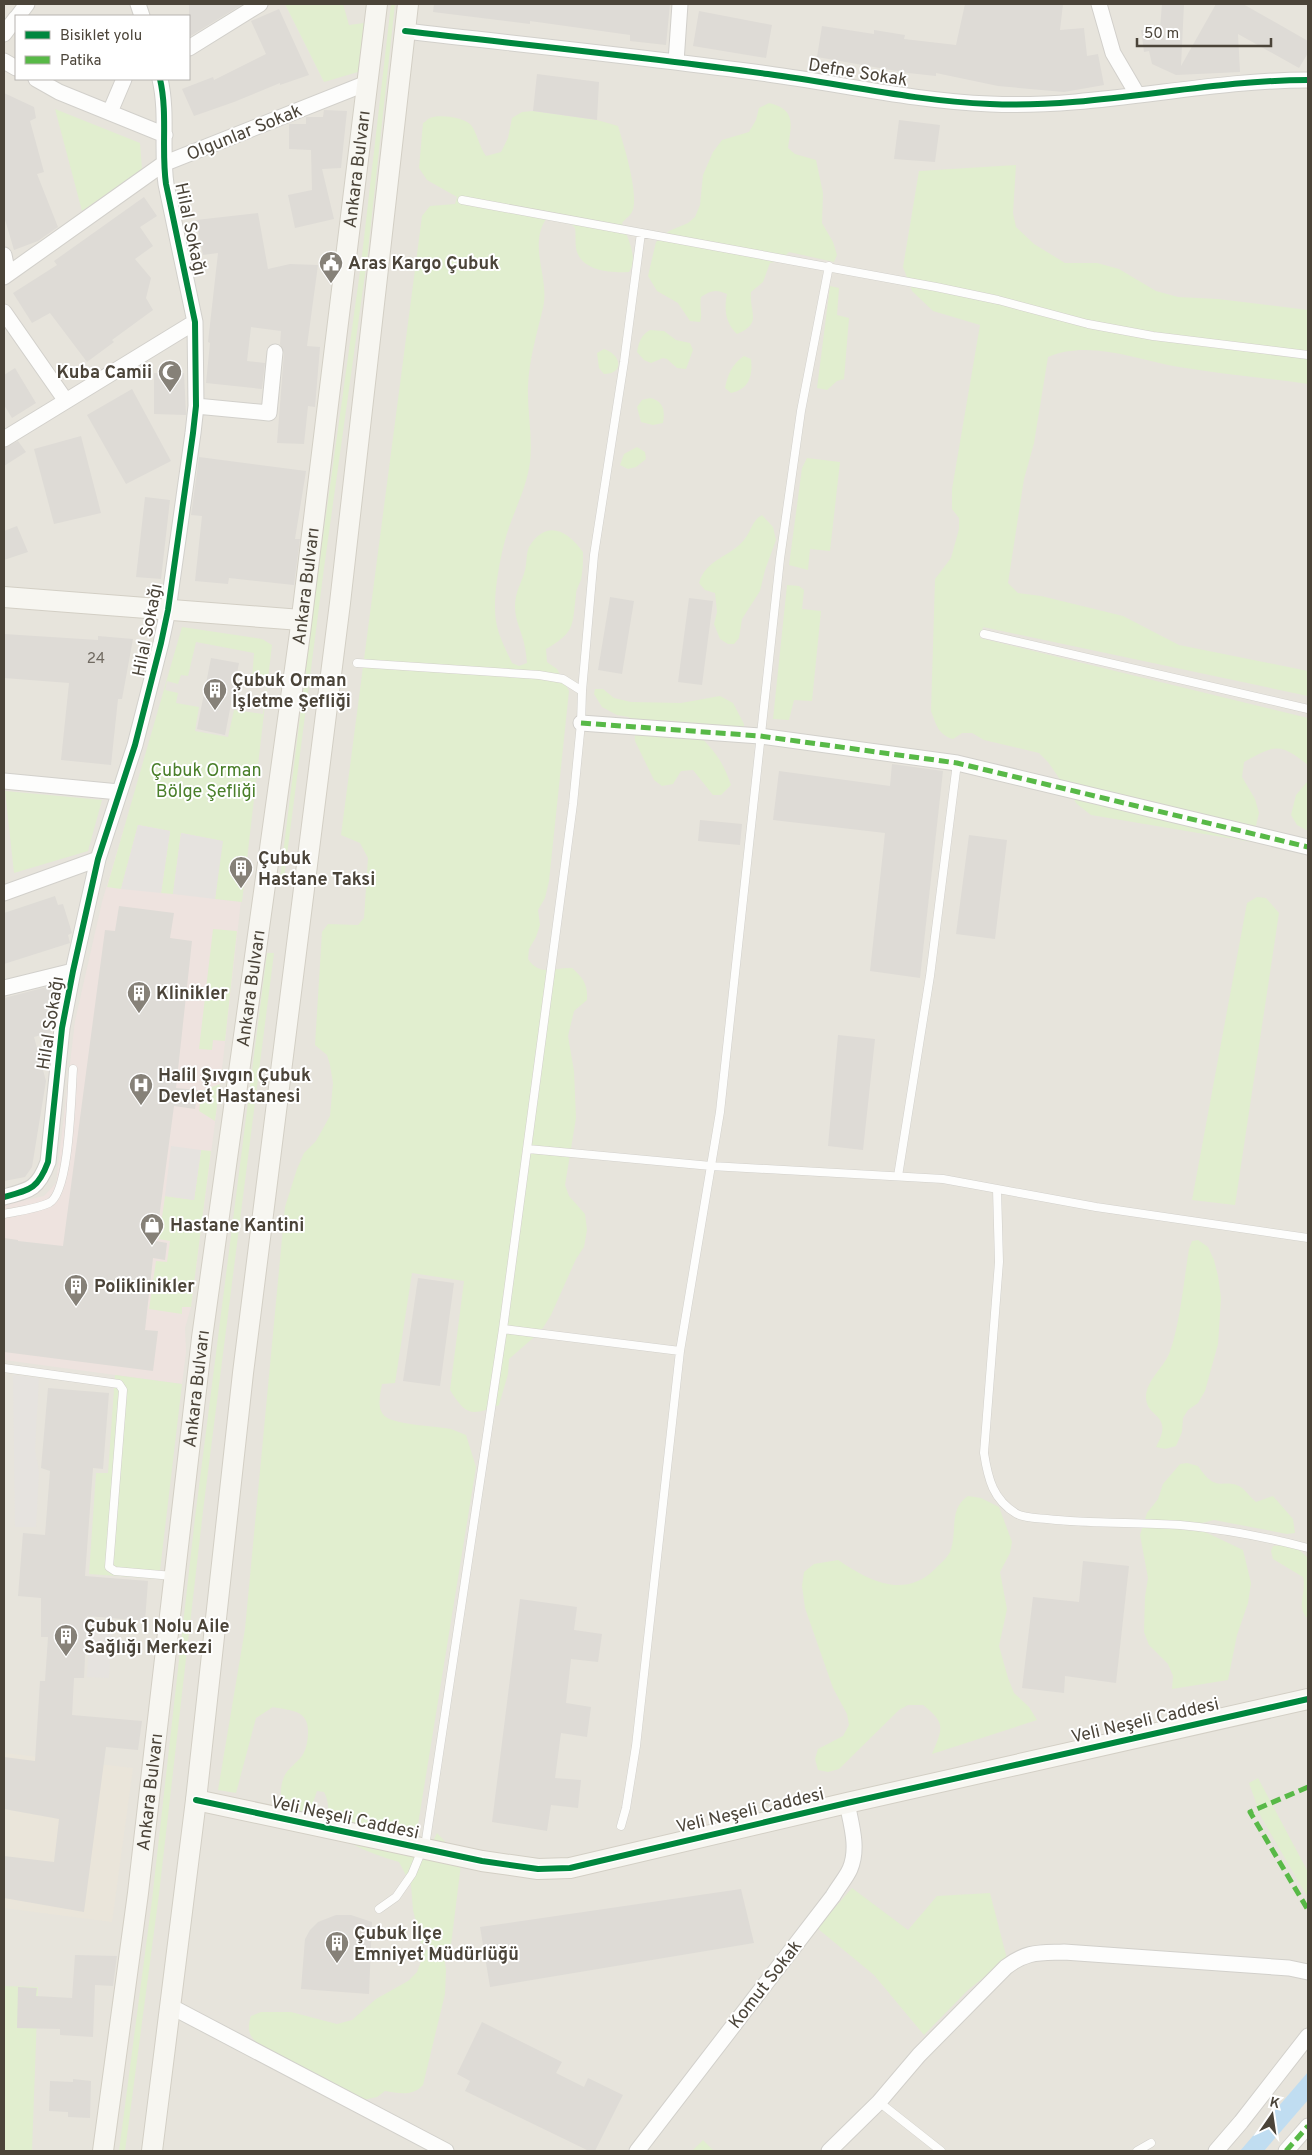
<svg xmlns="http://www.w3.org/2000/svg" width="1312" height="2155" viewBox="0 0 1312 2155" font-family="Overpass,sans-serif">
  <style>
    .residential { fill: #e7e4dc; fill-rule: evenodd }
    .education { fill: #eae5da }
    .medical { fill: #eee3df }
    .green { fill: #e1eecf; fill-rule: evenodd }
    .parking { fill: #e6e3df }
    .water { fill: #c0ddf1 }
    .building { fill: #dedbd6 }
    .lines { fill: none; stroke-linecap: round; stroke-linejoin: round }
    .lane-casing { stroke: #d2d0cb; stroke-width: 9 }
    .street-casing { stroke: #d2d0cb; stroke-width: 17 }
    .secondary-casing { stroke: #d3cfc5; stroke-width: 22 }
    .lane { stroke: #fdfdfc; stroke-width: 8 }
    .street { stroke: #fdfdfc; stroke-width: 15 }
    .secondary { stroke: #f7f6f1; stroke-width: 20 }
    .quiet { stroke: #58b947; stroke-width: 5; stroke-dasharray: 10 5; stroke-linecap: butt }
    .cycleway-casing { stroke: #fff; stroke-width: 9 }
    .cycleway { stroke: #00873e; stroke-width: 6 }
    .labels { text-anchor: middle; stroke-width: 4; stroke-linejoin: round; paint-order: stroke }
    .number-label { font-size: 15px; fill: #706a61 }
    .street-label { font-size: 18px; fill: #4b4439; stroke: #fff }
    .poi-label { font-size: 18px; font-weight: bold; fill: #4b4439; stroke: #fff; text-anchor: start }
    .park-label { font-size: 18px; fill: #4a7f2a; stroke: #fff }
  </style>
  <rect width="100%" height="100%" fill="#f4f2ee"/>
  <path class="residential" d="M4 4H1308V2151H4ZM16 16H189V79H16Z"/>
  <path class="education" d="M4 1753 133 1768 112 1922 4 1908Z"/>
  <path class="medical" d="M129 811 248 838 222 1069 191 1307 185 1328 186 1352 182 1384 4 1360V1205L44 1196 56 1183 75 1021 102 902Z"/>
  <path class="green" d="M285 4H343L349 25 364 23 358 72 324 82Z
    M391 4H395L367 260 324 568 283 886H279L318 572 361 264Z
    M769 103C797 110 791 125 788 148L795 154 816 160 823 193 822 223 833 242 837 255 834 262 789 252 780 261 770 263 763 282 751 292C749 313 763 323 737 334 725 322 724 309 727 294 716 289 711 290 701 297 699 306 703 313 700 322L690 321 678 303 657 291 648 276 656 242 669 231 688 223 695 217 700 205 703 175 713 152 722 140 749 132 756 120 759 108Z
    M55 109 140 143 142 169 82 211Z
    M533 111 597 120 618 126C623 143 640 195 632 212 630 216 625 219 622 223 627 237 639 258 629 272 610 273 580 271 576 248 575 241 576 234 575 228L571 224 546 219C528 247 550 278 543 308 537 333 529 360 528 386 527 411 533 437 530 462 527 485 517 505 509 527 501 551 492 596 496 621 498 635 506 650 512 663L519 666 527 663C526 654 525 644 522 636 519 626 515 618 515 606 516 589 521 585 525 570 527 563 526 553 529 547 546 519 567 530 583 552 583 561 583 571 581 580 579 585 576 589 576 595 572 625 576 632 546 649L547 662 557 669 569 691 549 881 545 898 538 910 540 925 536 937 529 949 528 959C540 977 554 967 572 968 583 978 588 984 587 1000L574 1011 568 1036 574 1071 576 1118 565 1185 569 1196 585 1214 587 1230 584 1247 576 1259 551 1315 541 1331 509 1359 508 1374 499 1405C472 1416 466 1416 450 1390L464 1281 412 1273 395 1383 382 1384C380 1394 376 1410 386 1417 397 1425 436 1426 451 1429 456 1431 461 1433 466 1435L476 1467 415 1843 430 1847 437 1833 456 1853 461 1864 450 1953 421 1943 413 1910 411 1885 399 1862C379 1856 340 1844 331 1823 326 1810 331 1806 324 1792L317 1791 308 1817 283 1811C281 1799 279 1789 284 1777 287 1769 297 1763 302 1756 306 1750 308 1740 308 1733 309 1710 292 1711 273 1707L256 1718 236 1793 218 1790 245 1629 285 1207 297 1169 304 1153 316 1141 330 1116 333 1083 330 1065 327 1055 315 1045 322 932 328 924 358 925 364 918 368 858 360 843 341 835 422 216 430 206 455 204 457 197 427 180 419 168 423 123C426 122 427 119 430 118 438 114 464 117 471 125 476 131 480 148 486 156L501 152 508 138 512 118 522 112Z
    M1016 165 1013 213 1016 227 1034 244 1065 263H1097L1119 269 1156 291 1178 297 1218 299 1308 310V384C1265 378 1222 374 1179 367 1138 360 1089 339 1048 357L1034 443 1024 479 1008 583 1018 593 1041 596 1123 616 1179 645 1308 671V696L983 627 980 638 1308 718V765C1279 742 1275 745 1244 762L1242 777 1255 799 1259 813 1252 842 1091 815 1077 804 1048 762 1039 753 984 740 972 733H962L953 739C938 735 936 724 931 711L935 579 951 558 959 529V518L952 509V489L980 325 933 311 912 291 903 267 919 171Z
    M830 286 839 288 837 315 849 318 844 379 837 381 827 390 817 388Z
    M650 330 664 331 676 340 690 343 693 350 686 369 677 368 667 359 663 358 651 363 644 360 637 352C639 342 641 335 650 330Z
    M604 349C621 354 625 374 604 374L599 368 597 353Z
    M744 356 751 359C753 376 749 389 731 393L725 388C728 374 732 364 744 356Z
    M650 398C664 401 665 411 663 423L653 425 641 422 637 407 642 400Z
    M637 447 645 452 646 459 636 467 628 469 620 465 624 454Z
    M807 458 840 462 830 551 810 549 808 570 789 565 802 468Z
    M762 515 773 527 776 540 765 570 760 591 742 619 739 638 734 644H728L720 639 714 624 717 612 715 593 705 590 699 583C706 559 730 557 744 540 751 532 752 520 762 515Z
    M787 585 799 586 804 590 802 609 821 611 812 701 794 700 789 720 773 719Z
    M182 627 262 639 272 645 242 902 215 899 222 841 181 833 173 894 161 893 170 831 138 825 121 889 107 887ZM196 642 254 653 252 679 267 681 263 714 234 710 228 737 195 731 199 707 176 703 178 693 165 690 167 681 178 684 181 675 188 676Z
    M595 689H603L614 698 631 702 681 703 720 696 733 703 744 724V734H698C716 753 722 760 731 785L721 795H713L693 770 681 771 673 784 662 786 654 780 635 741 634 723 629 717 617 715 602 707 594 694Z
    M1308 772V831L1297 825 1291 815 1296 795 1307 782Z
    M5 791 102 800 88 851 14 873Z
    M1257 897 1266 898 1279 913 1235 1205 1192 1200 1247 903Z
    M213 929 237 931 225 1041 213 1040 212 1050 199 1049Z
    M267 953H274L203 1511 159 1894 125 2151H119L152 1900 195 1518Z
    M220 1084 215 1121 199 1111 201 1091Z
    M201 1150 211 1151 191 1307H182V1314L149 1309 156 1261 167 1262 170 1241 159 1239 165 1196 194 1200Z
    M1198 1240 1208 1247 1214 1260 1218 1276 1221 1298 1218 1344 1205 1391 1198 1403 1188 1410 1183 1418 1182 1432 1176 1446 1165 1449 1156 1447C1175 1413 1146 1419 1146 1397 1146 1381 1163 1368 1169 1354 1180 1326 1184 1279 1189 1249L1192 1241Z
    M115 1375 182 1384 159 1579 89 1574 96 1473H108Z
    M1187 1463 1198 1466C1218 1496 1223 1476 1242 1488 1246 1491 1251 1498 1256 1502L1273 1496 1293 1519 1295 1533 1287 1534 1214 1520 1202 1523 1203 1531 1243 1550 1251 1583 1248 1603 1237 1635 1228 1680 1172 1689 1173 1676 1168 1664 1149 1645 1144 1632 1145 1597 1148 1578 1140 1535 1147 1513 1158 1499 1163 1484 1180 1464Z
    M968 1496 981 1498 999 1507 1012 1542 1010 1553 1000 1572 1007 1609 999 1646 1008 1678 1014 1693 1029 1707 1037 1720 932 1754C943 1728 946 1723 923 1705H908L899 1710 839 1769 828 1772 818 1770 815 1759 818 1749 843 1736 849 1725 847 1714 833 1688 805 1608 802 1586 804 1572 814 1564 838 1560C868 1580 904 1600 935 1569 940 1564 947 1558 950 1552 958 1532 948 1509 968 1496Z
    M1282 1545 1298 1549 1308 1558V1619C1295 1606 1307 1593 1303 1577L1273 1559 1271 1551 1273 1546Z
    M1258 1778 1308 1872V1898L1261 1817 1249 1783Z
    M852 1888 908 1930 937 1896 990 1893 1007 1959 968 1990 924 2035 874 1975 817 1928Z
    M429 1948 444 1956 446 1970 445 1994 423 2085C412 2097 399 2093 385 2091L377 2097 363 2100 262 2047C250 2038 246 2031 251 2016L261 2012H291L337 2024 352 2020 376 1999 408 1981 417 1972 425 1951Z
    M4 1986 38 1987 32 2151H4Z
    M703 2140 714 2151H692Z"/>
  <path class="parking" d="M138 825 170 831 161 893 121 889Z
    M181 833 223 841 215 899 173 894Z
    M171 1146 201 1150 194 1200 165 1196Z
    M13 1375 39 1378 35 1449 39 1472 36 1527H15Z
    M90 1620 112 1622 109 1678 87 1677Z"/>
  <path class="water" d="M1308 2072V2100L1264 2151H1240Z"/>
  <path class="building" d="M189 4H243L189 37Z
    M434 4H670L666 45 630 41V35L530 21V24L433 12Z
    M965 4H1063L1060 30 1084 28 1087 56 1098 54 1104 85 1064 92 998 86 936 73V76L908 73 817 57 822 26 874 34V30L905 35 904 39 956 45Z
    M1162 4H1184L1181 66 1216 4H1243L1308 41V53L1299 68 1238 34 1240 72 1176 75 1152 64 1149 51 1144 52 1141 30 1160 29Z
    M279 9 309 75 280 85V83L234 102 194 116 182 89 213 77 214 80 266 54 251 21Z
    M699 11 772 25 766 58 693 46Z
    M537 74 599 82 597 120 533 111Z
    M4 93 34 107 36 118 30 121 44 172 37 174 58 227 38 241 14 250 4 216Z
    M324 110 347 111 341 168 322 169 334 219 295 228 288 195 312 190 311 150 289 149V124H306V117H323Z
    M899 120 940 125 935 162 894 159Z
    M144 197 157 216 140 227 153 246 135 259 151 278 146 298 153 310 112 340 114 342 87 362 50 313 32 323 13 293 57 265 54 261Z
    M258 213 268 269 290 264 318 265 307 346 320 347 315 407 308 406 304 444 277 443 284 353 280 344 281 331 251 327 247 361 265 363 262 389 206 383 210 343 208 342 218 253 203 255 196 220Z
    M15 368 36 403 12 418 4 405V375Z
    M154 373H184L186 415 154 414Z
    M132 389 171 461 126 484 87 415Z
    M81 436 101 513 54 524 34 449Z
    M18 441 26 452 4 466V448Z
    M199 457 306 471 295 539H300L294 585 229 578 228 584 195 581 202 516 191 515Z
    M145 497 170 500 161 579 136 577Z
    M17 526 28 552 4 560V531Z
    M610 597 634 601 622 674 598 670Z
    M689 598 713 601 702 685 678 682Z
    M4 634 98 640V636L133 639 122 699H118L111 765 61 760 69 683 4 678Z
    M211 658 239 663 225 735 197 729Z
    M892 764 943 771 920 978 870 971 885 833 773 820 779 771 890 786Z
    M700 820 742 824 740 845 698 841Z
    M969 835 1007 840 995 939 956 934Z
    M55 896 58 905 63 904 72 933 68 935 70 943 4 964V913Z
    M119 906 174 913 170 938 192 941 176 1088 198 1090 195 1109 174 1106 156 1241 167 1243 165 1260 153 1258 145 1330 158 1331 153 1371 4 1352V1238L18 1240V1241L63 1246 105 930 115 931Z
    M50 986 56 1008 51 1010 54 1019 50 1022 52 1032 34 1037 46 1081 32 1167 25 1177 4 1181V998Z
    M838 1035 875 1039 863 1150 828 1146Z
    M418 1278 454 1283 440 1386 403 1381Z
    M48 1388 109 1393 103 1469 93 1468 85 1576 148 1581 145 1621 87 1616 84 1678H74L72 1715 142 1721 138 1750 106 1747 84 1912 4 1898V1856L54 1862 59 1819 4 1809V1757L35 1761 40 1681H45L48 1637H41V1598L18 1596 23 1533 45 1535 50 1471 41 1468Z
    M1083 1561 1129 1566 1116 1683 1065 1676 1064 1693 1022 1688 1033 1597 1079 1602Z
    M520 1599 577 1607 574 1630 602 1634 598 1662 571 1659 566 1703 591 1707 587 1737 561 1733 555 1778 581 1780 578 1808 551 1805 547 1831 492 1822Z
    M741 1889 754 1943 490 1987 480 1927Z
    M336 1915H351L372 1922 369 1994 301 1989 305 1939 310 1930 318 1922Z
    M75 1955 117 1956 113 1986 95 1985 93 2037 60 2035V2029L17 2028 18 1987 37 1988 36 1996 72 1998Z
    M482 2022 562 2062 556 2073 584 2087 588 2078 623 2095 595 2151H589L465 2091 470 2081 457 2074Z
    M73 2079 91 2081 90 2118 68 2117V2112L49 2111 50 2081 73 2082Z"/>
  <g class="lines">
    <g class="lane-casing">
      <path id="lane" d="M462 200 936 287 998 300 1088 324 1153 336 1308 355
        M984 634 1308 709
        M357 663 539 675 563 679 582 691 581 723 573 804 503 1329 426 1840 412 1874 396 1897 379 1909
        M582 691 594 555 624 362 641 233
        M528 1149 711 1166 943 1179 1096 1207 1308 1238
        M898 1176 930 976 957 763
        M997 1189 999 1262 984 1453C988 1479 993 1500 1017 1514 1025 1518 1038 1518 1047 1519 1091 1524 1136 1522 1180 1525 1224 1529 1266 1537 1308 1548
        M4 1214C18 1211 36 1209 49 1203 70 1193 71 1093 73 1069
        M503 1329 680 1351
        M4 1368 119 1384 123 1390 109 1567 115 1571 173 1576
        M621 1826 626 1808 636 1746 680 1351 720 1112 780 559 801 411 829 266
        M879 2102 941 2151
        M1137 2151 1151 2143"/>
    </g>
    <g class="street-casing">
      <path id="street" d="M138 4 142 16
        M1099 4 1113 53 1137 94
        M18 16 27 4
        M405 31C526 45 647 57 768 74 842 84 915 101 990 104 1096 109 1202 80 1308 80
        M4 34 16 18
        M189 48 260 4
        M4 61 16 68
        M676 62 680 4
        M36 79 59 92 165 135
        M110 112 124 79
        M4 255 8 274
        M4 277 163 164 367 83
        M4 312 66 401
        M196 406 269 413 275 352
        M4 439 195 322
        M581 723 760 736 957 763 1308 847
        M4 781 119 792
        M4 893 98 859
        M4 988 73 971
        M4 1197C30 1190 38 1189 48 1162L62 1028 73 971 98 859 135 745 161 643 168 610 193 433 196 406 195 322 166 184C161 149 168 114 160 79
        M170 2006 446 2151
        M637 2151 833 1896C838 1887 846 1878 850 1869 859 1848 851 1824 847 1803
        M829 2151 879 2102 919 2055 1006 1967C1027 1951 1039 1953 1064 1952L1289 1968 1308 1972
        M1216 2151 1241 2122 1308 2036
        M1286 2151 1308 2126"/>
    </g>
    <g class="secondary-casing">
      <g id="secondary">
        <path d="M4 597 301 620"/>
        <path d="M196 1800 482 1861 538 1869 570 1868 847 1803 1308 1699"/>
        <path id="s1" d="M103 2151 138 1893 202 1338 300 633 377 4"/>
        <path d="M152 2151 196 1800 243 1373 340 603 408 4"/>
      </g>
    </g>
    <use href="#lane" class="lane"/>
    <use href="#street" class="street"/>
    <use href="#secondary" class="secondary"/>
    <path class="quiet" d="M581 723 760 736 957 763 1308 847
      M1308 1787 1250 1812 1308 1910
      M1286 2151 1308 2126"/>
    <g class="cycleway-casing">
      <path id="cycleway" d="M405 31C526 45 647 57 768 74 842 84 915 101 990 104 1096 109 1202 80 1308 80
        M4 1197C30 1190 38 1189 48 1162L62 1028 73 971 98 859 135 745 161 643 168 610 193 433 196 406 195 322 166 184C161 149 168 114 160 79
        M196 1800 482 1861 538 1869 570 1868 847 1803 1308 1699"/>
    </g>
    <use href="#cycleway" class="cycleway"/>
  </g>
  <defs>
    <g id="civic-pin" transform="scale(1.25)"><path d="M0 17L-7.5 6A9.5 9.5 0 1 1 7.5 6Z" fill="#868178" stroke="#fff"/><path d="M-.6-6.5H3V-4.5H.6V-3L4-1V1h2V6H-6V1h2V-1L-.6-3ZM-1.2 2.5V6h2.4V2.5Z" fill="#fff"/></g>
    <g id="mosque-pin" transform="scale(1.25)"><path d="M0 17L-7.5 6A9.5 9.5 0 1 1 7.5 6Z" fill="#868178" stroke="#fff"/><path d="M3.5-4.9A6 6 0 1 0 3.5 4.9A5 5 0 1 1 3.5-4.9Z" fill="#fff"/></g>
    <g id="building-pin" transform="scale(1.25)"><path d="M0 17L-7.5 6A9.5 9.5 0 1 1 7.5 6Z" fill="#868178" stroke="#fff"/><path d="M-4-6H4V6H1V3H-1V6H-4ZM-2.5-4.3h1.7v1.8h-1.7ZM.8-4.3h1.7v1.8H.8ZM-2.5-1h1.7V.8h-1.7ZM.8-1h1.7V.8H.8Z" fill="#fff"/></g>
    <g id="hospital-pin" transform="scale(1.25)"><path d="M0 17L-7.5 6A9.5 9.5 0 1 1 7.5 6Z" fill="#868178" stroke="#fff"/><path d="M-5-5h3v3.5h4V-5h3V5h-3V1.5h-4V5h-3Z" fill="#fff"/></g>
    <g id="shop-pin" transform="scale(1.25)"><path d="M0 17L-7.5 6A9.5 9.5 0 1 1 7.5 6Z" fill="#868178" stroke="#fff"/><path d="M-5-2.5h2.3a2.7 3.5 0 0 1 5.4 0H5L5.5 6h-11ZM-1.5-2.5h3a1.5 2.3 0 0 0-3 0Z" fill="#fff"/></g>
  </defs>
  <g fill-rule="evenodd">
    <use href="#civic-pin" x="331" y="263"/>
    <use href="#mosque-pin" x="170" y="372"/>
    <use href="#building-pin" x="215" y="690"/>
    <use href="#building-pin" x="241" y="868"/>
    <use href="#building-pin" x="139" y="993"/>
    <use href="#hospital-pin" x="141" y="1085"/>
    <use href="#shop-pin" x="152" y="1225"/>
    <use href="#building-pin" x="76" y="1286"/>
    <use href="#building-pin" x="66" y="1636"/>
    <use href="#building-pin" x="337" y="1943"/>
  </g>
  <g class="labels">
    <g class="number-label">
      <text x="96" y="663">24</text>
    </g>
    <g class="street-label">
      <text transform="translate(858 72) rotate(9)" y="6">Defne Sokak</text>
      <text transform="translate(244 132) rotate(-22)" y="6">Olgunlar Sokak</text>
      <text dy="6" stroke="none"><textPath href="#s1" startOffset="1998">Ankara Bulvarı</textPath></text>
      <text transform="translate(191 229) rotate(78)" y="6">Hilal Sokağı</text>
      <text dy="6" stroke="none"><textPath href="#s1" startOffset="1578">Ankara Bulvarı</textPath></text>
      <text transform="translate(147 630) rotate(-79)" y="6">Hilal Sokağı</text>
      <text dy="6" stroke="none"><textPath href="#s1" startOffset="1172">Ankara Bulvarı</textPath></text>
      <text transform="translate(50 1023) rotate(-81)" y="6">Hilal Sokağı</text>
      <text dy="6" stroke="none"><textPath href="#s1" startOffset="768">Ankara Bulvarı</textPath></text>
      <text transform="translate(1145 1720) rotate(-13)" y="6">Veli Neşeli Caddesi</text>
      <text dy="6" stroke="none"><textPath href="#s1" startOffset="362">Ankara Bulvarı</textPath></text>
      <text transform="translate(750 1810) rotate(-13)" y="6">Veli Neşeli Caddesi</text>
      <text transform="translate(345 1817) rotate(12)" y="6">Veli Neşeli Caddesi</text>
      <text transform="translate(765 1984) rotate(-52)" y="6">Komut Sokak</text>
    </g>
    <g class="poi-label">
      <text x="348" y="269">Aras Kargo Çubuk</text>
      <text x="152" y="378" text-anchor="end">Kuba Camii</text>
      <text x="232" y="686">Çubuk Orman<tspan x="232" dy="21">İşletme Şefliği</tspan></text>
      <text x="258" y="864">Çubuk<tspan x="258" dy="21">Hastane Taksi</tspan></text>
      <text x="156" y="999">Klinikler</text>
      <text x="158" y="1081">Halil Şıvgın Çubuk<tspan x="158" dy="21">Devlet Hastanesi</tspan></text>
      <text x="170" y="1231">Hastane Kantini</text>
      <text x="94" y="1292">Poliklinikler</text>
      <text x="84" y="1632">Çubuk 1 Nolu Aile<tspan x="84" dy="21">Sağlığı Merkezi</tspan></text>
      <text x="354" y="1939">Çubuk İlçe<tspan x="354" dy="21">Emniyet Müdürlüğü</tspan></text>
    </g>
    <g class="park-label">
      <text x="206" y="776">Çubuk Orman<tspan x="206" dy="21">Bölge Şefliği</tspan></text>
    </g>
  </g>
  <rect width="1312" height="2155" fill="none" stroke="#4b4439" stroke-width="10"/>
  <rect x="15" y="15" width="175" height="65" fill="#ffffff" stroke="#b7b4b0"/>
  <rect x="25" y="31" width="25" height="8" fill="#00873e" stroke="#b7b4b0"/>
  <text x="60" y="40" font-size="15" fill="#4b4439">Bisiklet yolu</text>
  <rect x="25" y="56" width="25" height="8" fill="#58b947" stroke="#b7b4b0"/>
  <text x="60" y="65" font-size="15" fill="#4b4439">Patika</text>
  <g transform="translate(1272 2115) rotate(13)" stroke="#ffffff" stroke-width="4" paint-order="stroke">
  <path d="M0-4L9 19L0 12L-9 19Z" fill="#4b4439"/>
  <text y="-8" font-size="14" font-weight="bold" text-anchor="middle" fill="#4b4439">K</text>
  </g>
  <path d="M1137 38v8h134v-8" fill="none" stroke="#4b4439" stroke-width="2.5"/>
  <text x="1144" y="38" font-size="15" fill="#4b4439" stroke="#ffffff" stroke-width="4" paint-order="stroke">50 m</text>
</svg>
